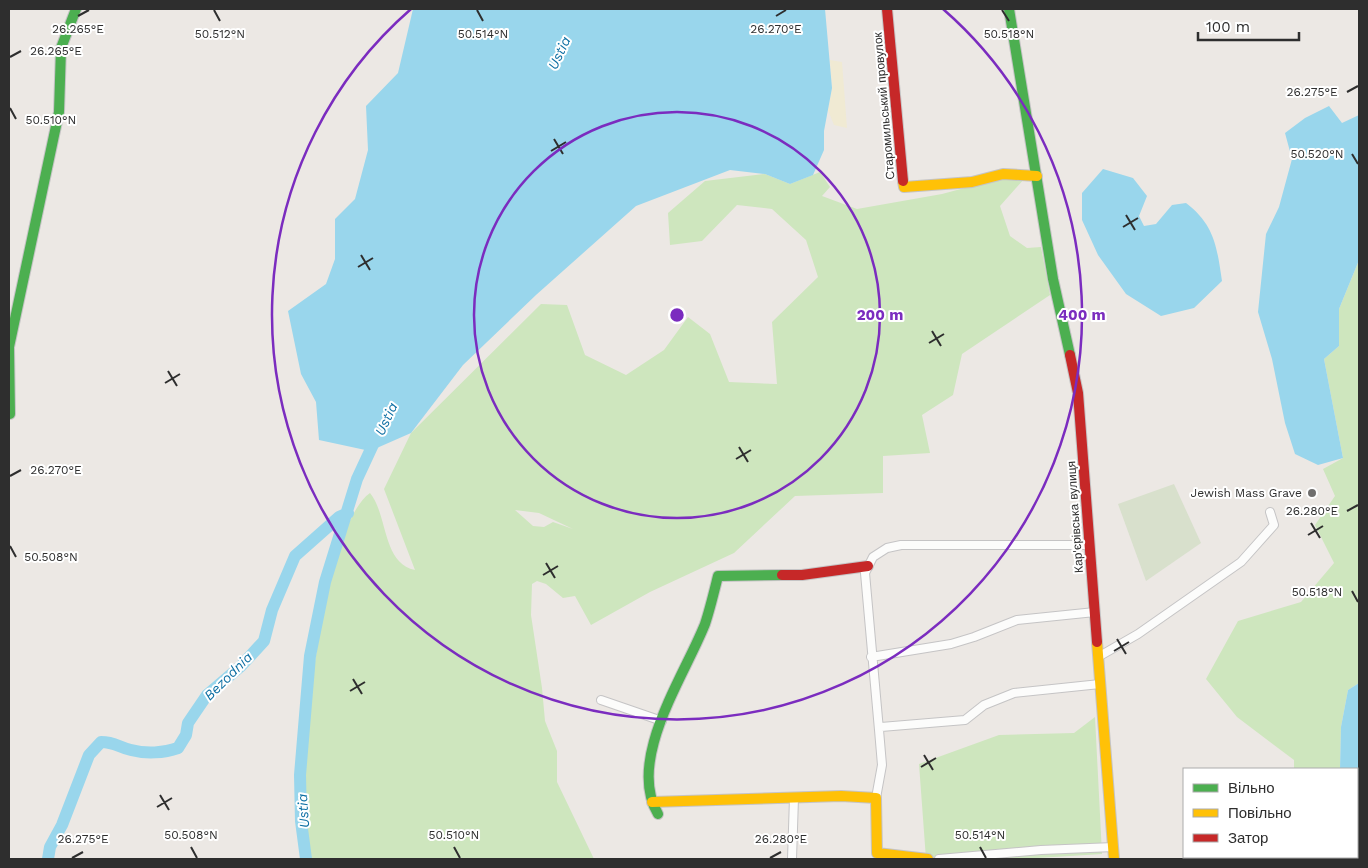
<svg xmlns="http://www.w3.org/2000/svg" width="1368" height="868" viewBox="0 0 1368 868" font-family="'Work Sans',sans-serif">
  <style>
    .green { fill: #cee6be; fill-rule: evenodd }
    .sand { fill: #f0ead3 }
    .cemetery { fill: #d8e0cc }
    .water { fill: #99d6ec }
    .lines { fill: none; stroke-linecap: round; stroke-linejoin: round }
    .river { stroke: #99d6ec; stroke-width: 12 }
    .street-casing { stroke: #c5c4c5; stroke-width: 10 }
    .fast-casing { stroke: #c5c4c5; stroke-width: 12 }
    .slow-casing { stroke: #c5c4c5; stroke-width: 12 }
    .jam-casing { stroke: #c5c4c5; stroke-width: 12 }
    .street { stroke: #fcfcfb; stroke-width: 8 }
    .fast { stroke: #4caf50; stroke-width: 10 }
    .slow { stroke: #ffc107; stroke-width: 10 }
    .jam { stroke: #c62828; stroke-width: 10 }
    .ticks { fill: none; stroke: #2e2e2e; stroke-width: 2 }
    .ring { fill: none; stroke: #7b2cbf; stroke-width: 2.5 }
    .poi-dot { fill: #706f6e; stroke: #fff; stroke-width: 2 }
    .labels { text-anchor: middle; stroke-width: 4; stroke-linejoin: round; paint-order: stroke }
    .street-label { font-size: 12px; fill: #2e2e2e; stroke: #fff }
    .poi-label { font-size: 12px; fill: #2e2e2e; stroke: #fff; text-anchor: end }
    .water-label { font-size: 14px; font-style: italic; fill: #0d6fa3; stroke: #fff }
    .ticks-label { font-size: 12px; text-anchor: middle; fill: #2e2e2e; stroke: #fff; stroke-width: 4; stroke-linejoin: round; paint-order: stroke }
    .centre { fill: #7b2cbf; stroke: #fff; stroke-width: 2.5 }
    .ring-label { font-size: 15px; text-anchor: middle; font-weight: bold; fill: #7b2cbf; stroke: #fff; stroke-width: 4; stroke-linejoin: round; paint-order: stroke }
  </style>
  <rect width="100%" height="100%" fill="#ece8e4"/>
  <path class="green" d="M820 172 830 187 822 196 857 209 942 194 1006 177 1025 178 1000 206 1010 236 1027 248 1041 247 1050 295 962 354 953 395 922 415 930 453 883 456V493L795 496 734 553 650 592 591 625 575 596 563 598 546 584 537 581 532 584 531 615 542 688 545 721 557 751V782L594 859H308C304 830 301 802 303 772 307 716 326 524 370 493 388 515 382 563 415 570L384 489 411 433 541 304 567 305 585 355 626 375 664 350 688 317 710 334 729 382 777 384 772 322 818 277 806 240 772 209 737 205 702 241 670 245 668 213 705 181 765 174 790 184ZM515 510 539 513 573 529 553 522 544 527 533 526Z
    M1359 260V683L1348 690 1341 727 1340 769H1294V760L1237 717 1206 679 1238 621 1301 602 1334 563 1315 525 1335 496 1323 469 1343 458 1324 359 1339 346V309Z
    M1095 717 1102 854 1022 859H926L919 764 999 735 1074 733Z"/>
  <path class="sand" d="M830 60 842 62 847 128 834 125 828 110 832 88Z"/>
  <path class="cemetery" d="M1174 484 1201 543 1146 581 1118 504Z"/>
  <path class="water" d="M413 9H825L832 88 824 131V150L813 175 790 184 765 174 730 170 636 206 536 295 463 365 411 433 370 451 319 440 316 402 301 374 288 311 326 284 335 259V219L355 199 368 150 366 106 398 73Z
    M1329 106 1342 123 1359 115V260L1339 309V346L1324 359 1343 458 1318 465 1295 454 1285 423 1272 359 1258 312 1266 234 1279 207 1292 159 1285 133 1305 118Z
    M1103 169 1133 178 1147 196 1139 216 1144 226 1156 224 1172 205 1186 203C1215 225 1217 248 1222 281L1194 308 1161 316 1126 294 1098 255 1082 220V193Z
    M1359 683V859H1341V857H1357V769H1340L1341 727 1348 690Z"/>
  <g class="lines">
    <path class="river" d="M48 859 50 847 62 825 89 755 101 742C115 742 118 747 131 750 146 754 164 753 178 748L186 735 188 723 207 695 241 666 264 641 272 610 295 556 339 517 348 513
      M306 859 301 821 300 775 310 656 325 582 357 479 377 436"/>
    <g class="street-casing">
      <path id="street" d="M871 657 951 644 974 637 1017 620 1095 612
        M1098 657 1138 634 1241 562 1274 525 1270 512
        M601 700 662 721
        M879 730 865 573 873 557 887 548 901 545H1089
        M876 798 882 765 879 730 881 727 965 720 984 705 1014 693 1100 684
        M792 859 794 798
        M939 859 1041 850 1114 847"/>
    </g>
    <g class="fast-casing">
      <path id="fast" d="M1009 9 1053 279 1070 355
        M10 414 9 347 59 112 61 48 76 9
        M658 814C626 760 684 677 705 624 710 609 714 592 718 576L782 575"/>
    </g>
    <g class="slow-casing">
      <path id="slow" d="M903 181 904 187 972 182 1003 174 1037 176
        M1097 642 1114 859
        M652 802 841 796 876 798 877 853 928 859"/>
    </g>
    <g class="jam-casing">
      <path id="jam" d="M887 9 903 181
        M1070 355 1078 393 1097 642
        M782 575H802L868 566"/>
    </g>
    <use href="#street" class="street"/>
    <use href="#fast" class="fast"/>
    <use href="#slow" class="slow"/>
    <use href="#jam" class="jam"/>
  </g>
  <path class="ticks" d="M214 10 220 21M477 10 483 21M1002 10 1009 21M78 16 89 10M776 16 786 10M10 57 21 51M1347 92 1358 86M10 108 16 119M554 139 563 154M551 151 566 142M1352 154 1358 164M1126 215 1135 230M1123 227 1138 218M361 255 370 270M358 267 373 258M932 331 941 346M929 343 944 334M168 371 177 386M165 383 180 374M739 447 748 462M736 459 751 450M10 476 21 470M1347 511 1358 505M1311 523 1320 538M1308 535 1323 526M10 546 16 557M546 563 555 578M543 575 558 566M1352 591 1358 602M1117 639 1126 654M1114 651 1129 642M353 679 362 694M350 691 365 682M924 755 933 770M921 767 936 758M160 795 169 810M157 807 172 798M191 847 197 858M454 847 460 858M980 847 986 858M72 858 83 852M770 858 781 852"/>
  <g class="ring">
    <circle cx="677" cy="315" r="203"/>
    <path d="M943 9A405 405 0 1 1 411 9"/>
  </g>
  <circle class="poi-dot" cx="1312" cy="493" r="5"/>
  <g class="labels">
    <g class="street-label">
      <text transform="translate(884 106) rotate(-95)" y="4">Старомильський провулок</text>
      <text transform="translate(1075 517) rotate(-94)" y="4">Кар'єрівська вулиця</text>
    </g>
    <g class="poi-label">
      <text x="1302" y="497">Jewish Mass Grave</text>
    </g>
    <g class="water-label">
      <text transform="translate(559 53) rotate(-65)" y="5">Ustia</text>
      <text transform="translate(386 419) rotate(-65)" y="5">Ustia</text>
      <text transform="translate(228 676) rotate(-45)" y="5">Bezodnia</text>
      <text transform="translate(303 811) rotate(-94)" y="5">Ustia</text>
    </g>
  </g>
  <g class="ticks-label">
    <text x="78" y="33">26.265°E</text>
    <text x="776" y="33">26.270°E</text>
    <text x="220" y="38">50.512°N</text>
    <text x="483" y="38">50.514°N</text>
    <text x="1009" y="38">50.518°N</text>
    <text x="56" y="55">26.265°E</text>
    <text x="1312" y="96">26.275°E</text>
    <text x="51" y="124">50.510°N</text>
    <text x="1317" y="158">50.520°N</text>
    <text x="56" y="474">26.270°E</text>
    <text x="1312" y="515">26.280°E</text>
    <text x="51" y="561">50.508°N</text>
    <text x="1317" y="596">50.518°N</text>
    <text x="191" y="839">50.508°N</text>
    <text x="454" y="839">50.510°N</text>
    <text x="980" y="839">50.514°N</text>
    <text x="83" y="843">26.275°E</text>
    <text x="781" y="843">26.280°E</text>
  </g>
  <circle cx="677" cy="315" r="8" class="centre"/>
  <g class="ring-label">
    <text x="880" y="320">200 m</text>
    <text x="1082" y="320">400 m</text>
  </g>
  <rect width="1368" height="868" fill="none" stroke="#2e2e2e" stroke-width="20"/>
  <rect x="1183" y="768" width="175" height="90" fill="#ffffff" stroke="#ababab"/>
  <rect x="1193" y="784" width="25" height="8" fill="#4caf50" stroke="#ababab"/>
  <text x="1228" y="793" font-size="15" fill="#2e2e2e">Вільно</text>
  <rect x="1193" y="809" width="25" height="8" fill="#ffc107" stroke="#ababab"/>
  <text x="1228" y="818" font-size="15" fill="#2e2e2e">Повільно</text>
  <rect x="1193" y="834" width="25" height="8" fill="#c62828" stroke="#ababab"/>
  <text x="1228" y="843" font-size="15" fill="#2e2e2e">Затор</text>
  <path d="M1198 32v8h101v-8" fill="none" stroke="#2e2e2e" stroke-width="2.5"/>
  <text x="1206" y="32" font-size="15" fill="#2e2e2e" stroke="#ffffff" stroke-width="4" paint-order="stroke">100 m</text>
</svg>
